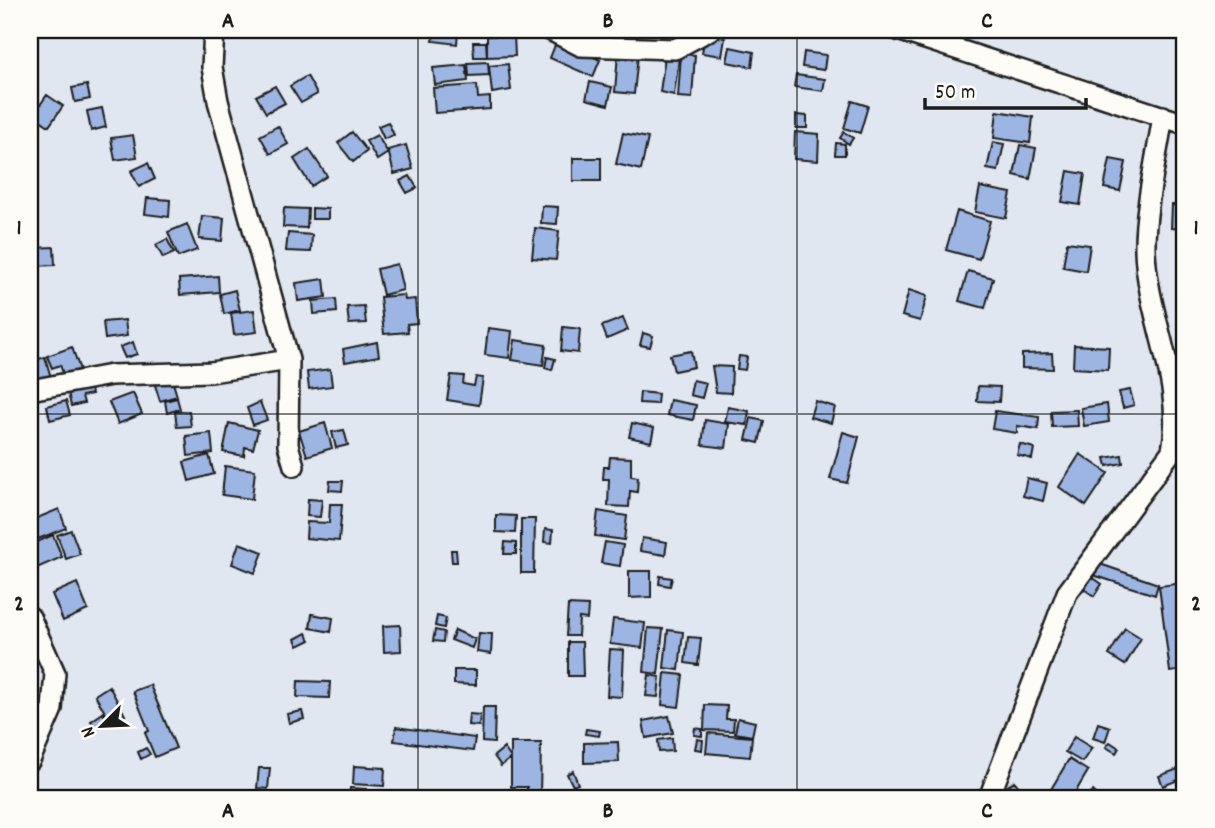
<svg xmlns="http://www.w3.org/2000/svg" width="1215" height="828" viewBox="0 0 1215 828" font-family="Dekko,sans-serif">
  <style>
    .building { fill: #9cb5e2; stroke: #1c1c1c; stroke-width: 2 }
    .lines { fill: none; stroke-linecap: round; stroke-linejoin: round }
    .street-casing { stroke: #1c1c1c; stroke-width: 24 }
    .street { stroke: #fdfcf7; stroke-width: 19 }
    .grid { fill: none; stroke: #1c1c1c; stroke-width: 2; stroke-opacity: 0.55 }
    .neatline { fill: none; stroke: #1c1c1c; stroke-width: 2.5 }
    .grid-label { font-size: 23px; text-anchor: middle; font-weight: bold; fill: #1c1c1c }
  </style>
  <rect width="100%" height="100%" fill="#e0e7f1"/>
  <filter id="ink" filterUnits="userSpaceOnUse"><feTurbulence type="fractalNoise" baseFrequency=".0143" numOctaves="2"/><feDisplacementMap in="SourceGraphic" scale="14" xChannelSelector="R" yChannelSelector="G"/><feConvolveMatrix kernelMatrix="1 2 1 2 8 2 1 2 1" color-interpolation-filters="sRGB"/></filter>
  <g filter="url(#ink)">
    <path class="building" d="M434 30H458L457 44 433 41Z
      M514 35 515 56 487 57V36Z
      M705 35 725 38 722 56 702 53Z
      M557 40 600 60 593 77 550 58Z
      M473 42H486L487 57H474Z
      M730 47 754 52 752 67 727 62Z
      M804 52 826 55 824 70 802 67Z
      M618 53 638 55 634 94 615 92Z
      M681 54 695 55 692 98 678 97Z
      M665 56 679 58 674 95 660 92Z
      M488 62 489 75 469 76 468 63Z
      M508 64 511 90 492 93 489 66Z
      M466 65 468 81 435 85 433 68Z
      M796 75 825 79 823 91 794 87Z
      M307 76 317 94 301 103 290 86Z
      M590 82 612 87 608 105 586 99Z
      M87 85 90 99 75 102 72 88Z
      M477 85 478 98 490 97V109L435 113 433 88Z
      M275 86 285 103 266 113 256 96Z
      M47 95 63 106 49 126 33 115Z
      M852 101 868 106 860 133 844 128Z
      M102 108 106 127 91 131 87 111Z
      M997 111 1033 117 1030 143 994 138Z
      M796 115 807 116V128H796Z
      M388 122 394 135 384 139 378 126Z
      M278 126 288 144 270 154 260 136Z
      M352 132 367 151 353 162 338 143Z
      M795 132 819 134 818 161 794 159Z
      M844 132 853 138 849 144 840 138Z
      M623 133 648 138 641 170 616 164Z
      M133 135 137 157 115 160 111 138Z
      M377 135 388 153 377 160 366 141Z
      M993 142 1004 144 998 171 987 169Z
      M836 143 845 144V155H835Z
      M406 145 413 169 394 174 388 150Z
      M1020 145 1036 148 1030 179 1014 175Z
      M309 149 327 176 311 186 294 159Z
      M573 158H601V181H573Z
      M1110 159 1126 162 1120 191 1104 188Z
      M148 163 155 179 139 187 131 171Z
      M1068 171 1085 174 1080 205 1062 202Z
      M410 176 417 188 407 193 400 181Z
      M980 187 1011 193 1006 218 975 212Z
      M147 198 170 200 169 217 145 214Z
      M1172 205H1185V229L1171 228Z
      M542 206 558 207 557 224 541 223Z
      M284 208 308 209 307 228 283 227Z
      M312 208 328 209V219H312Z
      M957 211 990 221 979 259 946 250Z
      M202 216 224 218 222 241 199 239Z
      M187 224 197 250 178 257 168 232Z
      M535 228 559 231 556 260 532 258Z
      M288 233 312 235 311 252 286 251Z
      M167 239 174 253 163 258 156 245Z
      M1067 242 1090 245 1086 271 1063 267Z
      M54 247 55 265 34 266 33 248Z
      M397 264 403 290 383 295 377 269Z
      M968 271 993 278 985 308 959 301Z
      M218 276 219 292 180 295 179 279Z
      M324 279 326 297 298 301 296 283Z
      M235 290 240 310 224 314 220 294Z
      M909 290 927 296 920 321 902 316Z
      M30 294 39 321 30 324Z
      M404 295 405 300 415 299 417 323 407 324 408 332 384 334 380 297Z
      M336 299 337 312 314 314 313 301Z
      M364 306 366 323 349 324 347 307Z
      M254 310 257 332 234 335 231 313Z
      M623 318 628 330 607 339 602 326Z
      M125 320 127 336 105 339 103 322Z
      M563 327 580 329 578 353 561 351Z
      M488 328 512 331 509 358 485 355Z
      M643 333 653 336 650 347 640 345Z
      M515 340 546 345 543 365 512 360Z
      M133 342 137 354 125 358 120 347Z
      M377 342 379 356 345 362 343 349Z
      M1074 345 1109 347 1108 370 1073 368Z
      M72 347 81 373 65 379 60 365 52 368 47 356Z
      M691 351 694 367 674 371 670 355Z
      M1052 353 1053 369 1022 368V354Z
      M739 356 747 357 745 370 737 369Z
      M45 357 52 381 36 386 30 362Z
      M547 357 555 359 552 370 545 368Z
      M712 366 732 367 731 393 716 392Z
      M330 369 332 386 309 389 307 372Z
      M451 375 464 376 463 384 474 386 476 377 483 378 479 405 447 400Z
      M171 376 177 396 160 401 154 382Z
      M693 380 706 383 702 398 690 395Z
      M89 383 92 394 82 396 84 403 71 406 67 388Z
      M978 386 1000 387 999 402 977 401Z
      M1130 390 1134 405 1123 408 1119 392Z
      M640 392 658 394 657 404 639 403Z
      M133 393 142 414 118 424 109 402Z
      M177 398 180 409 167 413 165 401Z
      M670 400 696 405 693 420 667 415Z
      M66 401 70 415 50 420 47 406Z
      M815 401 835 407 831 423 810 417Z
      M260 402 267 420 253 425 247 408Z
      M1107 404 1109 422 1084 426 1081 408Z
      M728 407 749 411 747 425 725 422Z
      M1077 410 1078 426 1052 427 1051 411Z
      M189 411 191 426 177 427 175 412Z
      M995 411 1039 417 1038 429 1017 426V433L992 429Z
      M751 418 764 421 759 443 746 440Z
      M705 420 729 424 726 448 702 445Z
      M229 423 258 430 253 449 245 447 244 456 223 452Z
      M325 423 332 448 307 456 299 431Z
      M632 423 654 428 651 442 629 437Z
      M344 430 348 445 336 448 332 432Z
      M843 432 859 437 847 483 830 479Z
      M211 433 213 453 188 456 186 436Z
      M1020 444 1034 448 1032 459 1017 455Z
      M1080 454 1108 473 1086 506 1059 487Z
      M209 455 214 474 189 481 184 462Z
      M1122 455 1123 463 1107 466 1105 458Z
      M610 457 631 458V476L638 477 637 492 630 491 629 507 608 506 609 479H603L604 467H609Z
      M225 466 255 470 252 499 222 495Z
      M1027 478 1047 483 1043 501 1023 496Z
      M330 481H343L342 491 329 490Z
      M308 499 322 500 320 517 307 516Z
      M330 504H342L339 541 306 538 307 522 329 523Z
      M59 509 66 528 38 539 30 521Z
      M598 511 627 516 624 540 595 536Z
      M496 515 516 516 515 533 496 532Z
      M521 519H535L534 573H521Z
      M545 529 553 530 552 543 544 542Z
      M71 530 80 554 66 559 57 535Z
      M53 535 62 557 37 568 30 545Z
      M642 538 667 542 665 555 640 551Z
      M505 542 516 543V554H504Z
      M605 542 623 545 620 566 601 563Z
      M239 543 263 552 255 573 232 564Z
      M451 550H456L457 562H452Z
      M1097 563 1158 584 1155 595 1093 575Z
      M629 571H651V597L629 598Z
      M660 576 672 578 670 586 659 584Z
      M1092 577 1102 584 1094 596 1084 589Z
      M77 583 88 610 63 621 52 594Z
      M1183 583 1185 587V610H1182L1185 670 1170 672 1159 586Z
      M568 605 588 606 587 619 579 618 578 636H566Z
      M312 614 333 618 331 632 310 628Z
      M437 616 446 618 444 628 435 626Z
      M613 619 645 623 642 648 610 644Z
      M400 625 401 651 384 652 383 626Z
      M648 628 663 629 658 674 644 672Z
      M1125 628 1141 638 1125 665 1109 655Z
      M435 630 444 632 443 642 433 641Z
      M455 630 475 639 472 648 451 640Z
      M668 630 683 632 679 670 664 668Z
      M306 633 310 640 298 646 295 639Z
      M479 633 492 634 491 654 477 652Z
      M688 637 701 638 698 665 685 663Z
      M568 642H582L583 676H568Z
      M610 649 624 650 622 697 607 696Z
      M454 670H476V685L454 684Z
      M665 673 683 675 679 707 662 705Z
      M649 675 660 677 658 697 646 696Z
      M298 681 330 682 329 698 297 697Z
      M150 685 176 748 155 757 145 733 149 731 133 691Z
      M109 686 125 715 111 723 95 695Z
      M30 701 41 707 34 722 30 720Z
      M705 705 727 706 726 719H734L733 731 704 730Z
      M483 707H495L494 743 482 742Z
      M302 711 304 719 289 723 287 714Z
      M103 713 108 722 96 729 91 721Z
      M469 714 480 715 479 726 468 725Z
      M669 716 673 733 646 738 643 721Z
      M738 718 755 722 752 736 735 733Z
      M1098 723 1110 727 1105 742 1093 738Z
      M396 727 475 738 473 751 394 741Z
      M695 728 702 729V736L694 735Z
      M586 729 600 731 599 736 585 734Z
      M708 733 752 737 750 757 706 753Z
      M1074 737 1092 748 1082 762 1065 752Z
      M672 738 673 751 659 752 658 740Z
      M697 739 703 740 702 750 695 749Z
      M618 742 619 762 584 763V743Z
      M1110 742 1119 748 1116 753 1106 747Z
      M511 743H541L540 798H527V787H511Z
      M146 748 150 754 141 759 138 752Z
      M504 748 511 758 501 766 494 756Z
      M1069 759 1088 771 1072 798H1050L1047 796Z
      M354 766 385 768 384 786 353 784Z
      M259 768H270L268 789 257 788Z
      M1178 769 1181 779 1163 786 1159 776Z
      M573 771 578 784 573 786 567 774Z
      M1014 781 1029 798H998L996 796Z
      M350 788 366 789 365 798 349 797Z
      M1093 791 1100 798H1085Z
      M307 795V798H284V796Z"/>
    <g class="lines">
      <g class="street-casing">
        <path id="street" d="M214 30 212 67 218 101 289 360 288 445 294 466
          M550 30 581 46 675 49 710 30
          M898 30 1185 124
          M30 390 111 375 211 372 289 360
          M30 617 55 673 52 709 30 760
          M989 798 1067 593 1172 451C1185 383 1147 318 1145 250 1144 212 1157 155 1163 116"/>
      </g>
      <use href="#street" class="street"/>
    </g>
  </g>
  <path class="grid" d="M418 30V798M797 30V798M30 414H1185"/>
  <rect width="1215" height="828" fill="none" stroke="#fdfcf7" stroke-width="77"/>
  <g transform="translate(102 726) rotate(246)" stroke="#fdfcf7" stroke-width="5" paint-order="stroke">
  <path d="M0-5L12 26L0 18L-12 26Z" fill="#1c1c1c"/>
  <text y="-10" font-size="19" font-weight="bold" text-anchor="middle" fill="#1c1c1c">N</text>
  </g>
  <path d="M925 98v10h161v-10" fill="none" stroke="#1c1c1c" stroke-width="3.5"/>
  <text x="935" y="98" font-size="21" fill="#1c1c1c" stroke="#fdfcf7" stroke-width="5" paint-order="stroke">50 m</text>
  <rect x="38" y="38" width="1138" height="752" class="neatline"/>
  <g class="grid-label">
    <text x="228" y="27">A</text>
    <text x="608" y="27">B</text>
    <text x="987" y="27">C</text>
    <text x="19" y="234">1</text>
    <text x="1196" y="234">1</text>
    <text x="19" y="610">2</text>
    <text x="1196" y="610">2</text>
    <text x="228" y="817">A</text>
    <text x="608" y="817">B</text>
    <text x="987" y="817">C</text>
  </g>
</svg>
